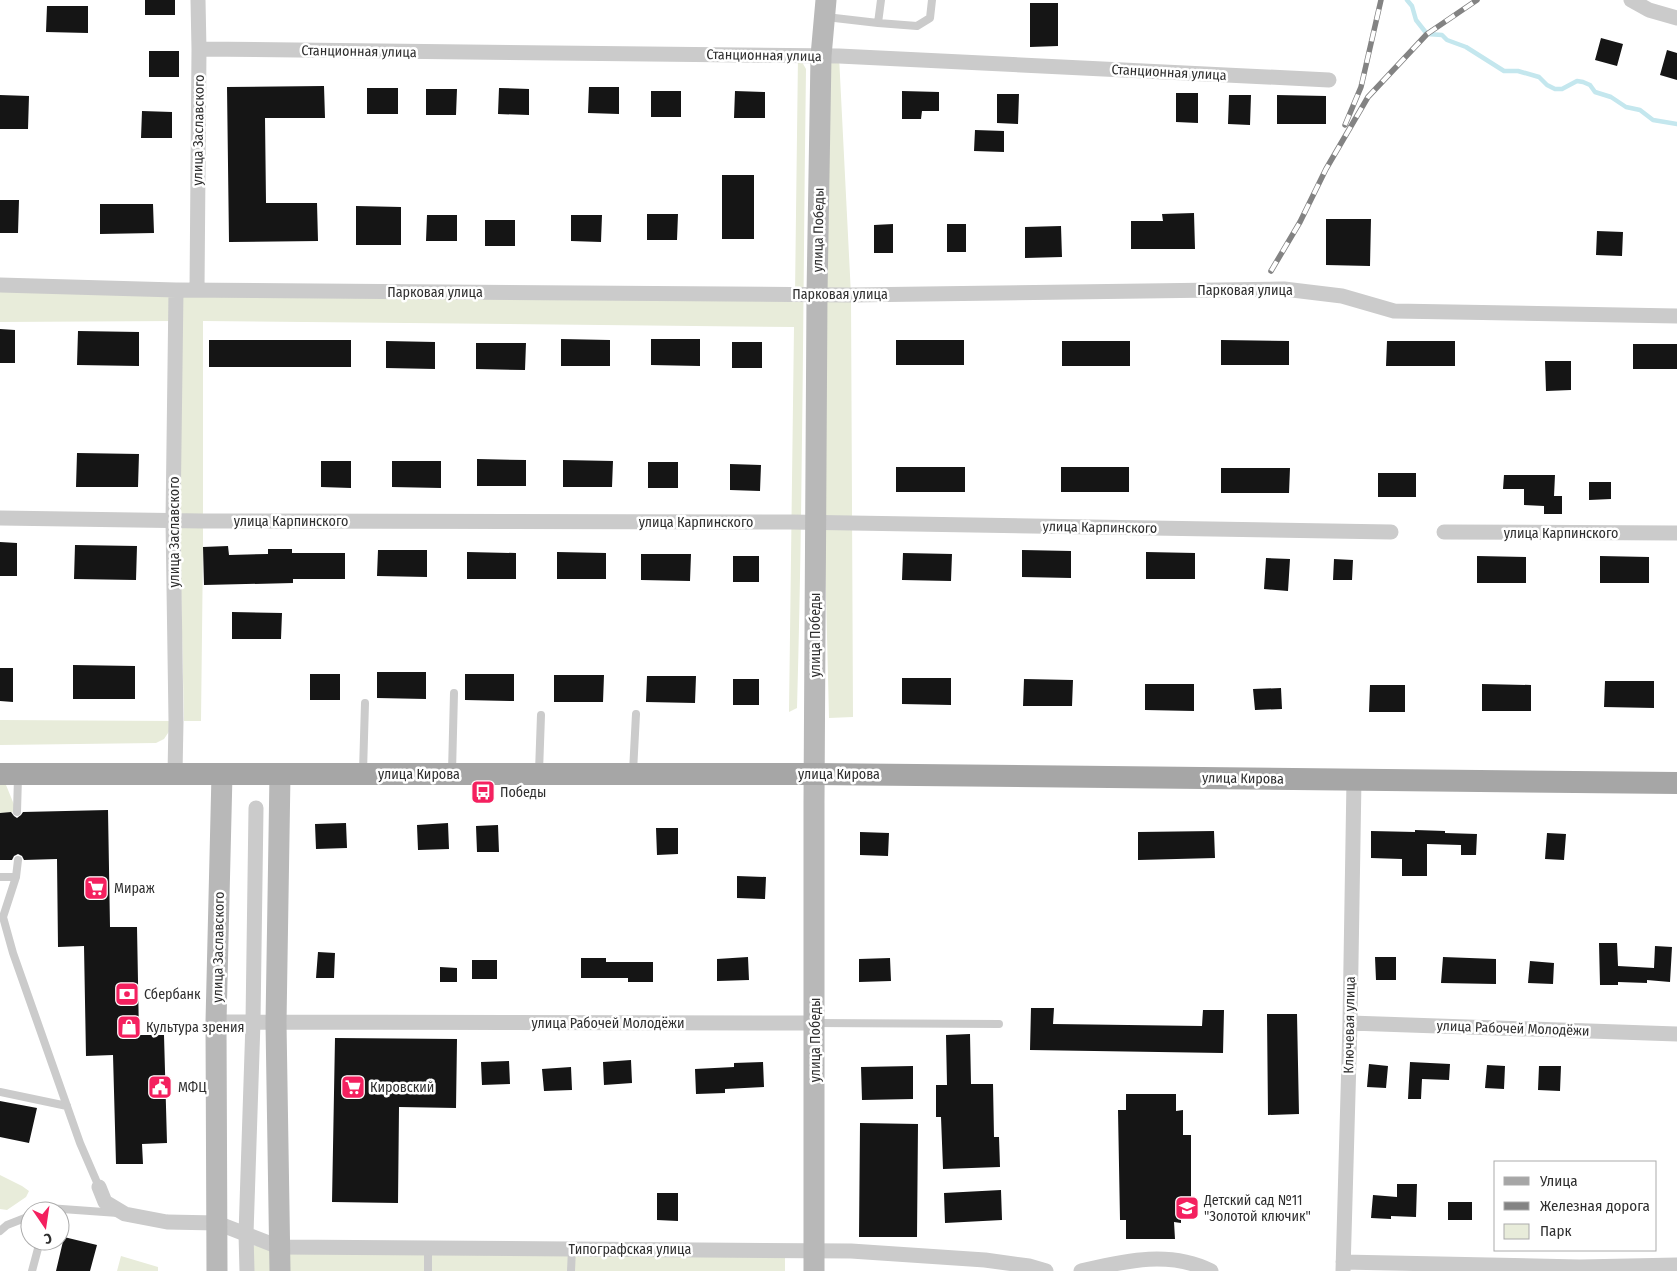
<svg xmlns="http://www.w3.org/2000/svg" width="1677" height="1271" viewBox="0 0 1677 1271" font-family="'Fira Sans Condensed',sans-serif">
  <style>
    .green { fill: #e8ecda }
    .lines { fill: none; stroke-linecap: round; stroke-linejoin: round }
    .stream { stroke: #c4e7ee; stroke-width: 4.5 }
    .building { fill: #151515 }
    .lane { stroke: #cbcbcb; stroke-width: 8 }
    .street { stroke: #cbcbcb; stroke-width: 15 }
    .secondary { stroke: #b8b8b8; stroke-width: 21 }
    .primary { stroke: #a6a6a6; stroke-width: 22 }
    .rail-casing { stroke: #838383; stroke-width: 5.5 }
    .rail { stroke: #fff; stroke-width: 4; stroke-dasharray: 11; stroke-linecap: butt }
    .labels { text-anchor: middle; stroke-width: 5; stroke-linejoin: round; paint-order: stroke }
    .street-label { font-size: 14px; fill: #2e2e2e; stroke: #fff }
    .poi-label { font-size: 14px; fill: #2e2e2e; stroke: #fff; text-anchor: start }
  </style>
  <rect width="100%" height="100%" fill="#fff"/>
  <path class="green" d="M798 55 806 69C803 282 803 495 797 708L789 712 794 327 203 321V547L201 721H184L175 321 0 322V288L795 294Z
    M831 56H839L851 295 853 717 829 718 825 554V314Z
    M0 720 176 721 164 739 156 743 0 745Z
    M0 780H4L17 812 0 813Z
    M0 1175 22 1186 29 1191 26 1197 7 1210 0 1209Z
    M247 1246 785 1250V1271H247Z
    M121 1256 158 1267V1271H117Z"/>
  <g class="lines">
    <path class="stream" d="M1407 0 1412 6 1416 20 1427 34 1442 35 1447 40 1466 47 1504 71H1518L1539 77 1547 85 1555 89H1562L1577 81 1583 82 1590 85 1595 92 1611 97 1626 107 1640 110 1653 120 1677 124"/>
  </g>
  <path class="building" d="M145 0H175V15H145Z
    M1030 3H1058V46L1030 47Z
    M47 6H88V33L46 32Z
    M1601 38 1623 44 1617 66 1595 60Z
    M1667 50 1677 53V80L1660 75Z
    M149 51H179V77H149Z
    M324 86 325 118H265L266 203H317L318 241 229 242 227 87Z
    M589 87H619V114L588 113Z
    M367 88H398V114H367Z
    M499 88 529 89V115L498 114Z
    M426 89H457L456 115H426Z
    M651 91H681V117H651Z
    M735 91 765 92V118H734Z
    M902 91 939 92V111H922L921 119H902Z
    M1176 93H1198V123L1176 122Z
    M997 94H1019L1018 124 997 123Z
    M0 95 29 96 28 129H0Z
    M1229 95H1251L1250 125 1228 124Z
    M1277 95 1326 96V124H1277Z
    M142 111 172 112V138H141Z
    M975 130 1004 131V152L974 151Z
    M722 175H754V239H722Z
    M0 200H19L18 233H0Z
    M100 204H153L154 233 100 234Z
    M356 206 401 207V245H356Z
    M1194 213 1195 249H1131V221H1163L1162 214Z
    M647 214H678L677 240H647Z
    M427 215H457V241H426Z
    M571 215H602L601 242 571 241Z
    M1326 219H1371L1370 266 1326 265Z
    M485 220H515V246H485Z
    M893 224V253H874V225Z
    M947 224H966V252H947Z
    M1061 226 1062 257 1025 258V227Z
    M1597 231 1623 232 1622 256 1596 255Z
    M0 329 15 330V363H0Z
    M78 331 139 332V366L77 365Z
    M561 339 610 340V366H561Z
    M651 339H700V366L651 365Z
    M209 340H351V367H209Z
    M896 340H964V365H896Z
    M1221 340 1289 341V365H1221Z
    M386 341 435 342V369L386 368Z
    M1062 341H1130V366H1062Z
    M1387 341H1455V366H1386Z
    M732 342H762V368H732Z
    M476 343H526L525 370 476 369Z
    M1633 344H1677V369H1633Z
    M1545 361H1571V390L1546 391Z
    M77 453 139 454 138 487H76Z
    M477 459 526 460V486H477Z
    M563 460 613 461 612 487H563Z
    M321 461H351V488L321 487Z
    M392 461H441V488L392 487Z
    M648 462H678V488H648Z
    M730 464 761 465 760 491 730 490Z
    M896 467H965V492H896Z
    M1061 467H1129V492H1061Z
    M1221 468H1290L1289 493H1221Z
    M1378 473H1416V497H1378Z
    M1504 475H1555L1554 496H1562V514H1544V506L1524 505V489H1503Z
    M1589 482H1611V499L1589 500Z
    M0 542 17 543V576H0Z
    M75 545 137 546 136 580 74 579Z
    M228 546 229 555 268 554V549H292V553H345V579H293V583L204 585 203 547Z
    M378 550H427V577L377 576Z
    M1022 550 1071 551V578L1022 577Z
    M467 552 516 553V579H467Z
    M557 552 606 553V579H557Z
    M1146 552 1195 553V579H1146Z
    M903 553 952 554 951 581 902 580Z
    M641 554H691L690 581 641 580Z
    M733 556H759V582H733Z
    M1477 556 1526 557V583H1477Z
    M1600 556 1649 557V583H1600Z
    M1266 558 1290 559 1288 591 1264 589Z
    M1334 559 1353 560 1352 580H1333Z
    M232 612 282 613 281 639H232Z
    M73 665 135 666V699H73Z
    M0 668H13V702L0 701Z
    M377 672H426V699L377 698Z
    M310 674H340V700H310Z
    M465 674H514V701L465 700Z
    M554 675H604L603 702H554Z
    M647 676H696L695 703 646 702Z
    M902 678H951V705L902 704Z
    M733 679H759V705H733Z
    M1024 679 1073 680 1072 706H1023Z
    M1605 681H1654V708L1604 707Z
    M1145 684H1194V711L1145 710Z
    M1482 684 1531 685V711H1482Z
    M1370 685H1405V712H1369Z
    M1281 688 1282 709 1255 710 1253 689Z
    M108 810 110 927H137L139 1035H164L167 1143 142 1144 143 1164H116L113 1055 86 1056 84 946 58 947 57 859 24 860 22 856 18 854 14 856 12 860H0V813L11 812 14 816 17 818 21 815 23 812Z
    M346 823 347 848 316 849 315 824Z
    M448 823 449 849 418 850 417 825Z
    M498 825 499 852H477L476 826Z
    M656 828H678V854L657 855Z
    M1415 830 1445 831V833L1477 834 1476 855H1461V845L1427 844V876H1402V859L1371 858V831L1415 832Z
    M1214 831 1215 858 1138 860V832Z
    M860 832 889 833 888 856 860 855Z
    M1547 833 1566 834 1564 860 1545 859Z
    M737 876 766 877 765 899 737 898Z
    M1599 943H1617L1618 966 1654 968 1655 946 1672 947 1670 982 1647 980V983L1618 982V985H1600Z
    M318 952 335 953 334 978H316Z
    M748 957 749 980 717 981V959Z
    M1375 957H1396V980H1376Z
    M1443 957 1496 959V984L1441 983Z
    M581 958H606V962H653V982H628V978H581Z
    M890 958 891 981 859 982V959Z
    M472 960H497V979H472Z
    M1530 961 1554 963 1553 984 1528 983Z
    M440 967 457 968V982H440Z
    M1031 1008H1054L1053 1024 1202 1026 1203 1010H1224L1223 1053 1030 1050Z
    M1267 1014H1297L1299 1114 1268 1115Z
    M970 1034 971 1084H993L994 1137H999L1000 1167 943 1169 941 1117H936V1085H947L946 1035Z
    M335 1038 457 1039 456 1108 399 1107 398 1203 332 1202Z
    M631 1060 632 1083 604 1085 603 1062Z
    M509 1061 510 1084 482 1085 481 1062Z
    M763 1062 764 1087 725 1089V1093L696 1094 695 1069 734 1067V1063Z
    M1410 1062 1450 1064 1449 1080 1422 1079 1421 1099H1408Z
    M1369 1064 1388 1066 1386 1088 1367 1087Z
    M1487 1065 1505 1066 1504 1089 1485 1088Z
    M913 1066V1099L862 1100 861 1067Z
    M1539 1066H1561L1560 1091 1538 1090Z
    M571 1067 572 1090 544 1091 542 1069Z
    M1126 1094H1176V1111L1183 1110V1135H1191V1203L1181 1204V1223L1174 1222 1175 1239H1126V1220H1120L1118 1110H1126Z
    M0 1101 37 1108 29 1143 0 1137Z
    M860 1123 918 1124 917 1237H859Z
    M1397 1184H1417L1416 1217 1391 1216V1219L1371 1218 1373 1195 1397 1197Z
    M1001 1190 1002 1220 945 1223 944 1193Z
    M657 1193H678V1221L657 1220Z
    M1448 1202H1472V1220H1448Z
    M64 1237 97 1245 90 1271H56Z"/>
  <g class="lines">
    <path class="lane" d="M826 17 878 23 881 0
      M878 23 917 26 930 18 932 0
      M363 772 365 703
      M452 772 454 693
      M539 772 541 715
      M633 772 636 714
      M17 812 18 777
      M18 860 16 877 3 917 13 953 80 1143 99 1187
      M0 877H16
      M815 1023 999 1024
      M0 1092 67 1106
      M42 1211 48 1208 118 1213
      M0 1231 7 1225 30 1216
      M32 1271 40 1241
      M428 1271V1248
      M571 1271 572 1249"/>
    <path class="street" d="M1631 0 1649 10 1677 18
      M199 49 839 56 1329 80
      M0 285 176 290 851 295 1284 289 1342 296 1394 311 1677 316
      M197 290 199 49 198 0
      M0 518 202 521 791 522 1391 532
      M1444 532 1677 533
      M175 774 176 721 173 521 176 290
      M216 1022 815 1023
      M1350 1023 1677 1034
      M99 1187 105 1202 125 1214 167 1222 217 1223 279 1247 851 1251 985 1260 1029 1266 1046 1271
      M1343 1262 1580 1267 1677 1265
      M247 1271 246 1234 253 1022 256 808
      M1081 1271C1125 1261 1169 1250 1211 1271
      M1343 1271 1350 1023 1354 779"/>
    <path class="secondary" d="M217 1271 216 1022 222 774
      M280 1271 276 1023 280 774
      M814 1271V803L817 294 821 56 826 0"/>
    <path class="primary" d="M0 774H815L1677 783"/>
    <g class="rail-casing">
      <path id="rail" d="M1345 125 1361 87 1381 0
        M1271 271 1300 222 1326 169 1368 97 1427 34 1477 0"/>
    </g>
    <use href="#rail" class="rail"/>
  </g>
  <defs>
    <g id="bus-square" transform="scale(1.25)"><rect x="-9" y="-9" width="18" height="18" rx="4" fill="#f4205f" stroke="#fff"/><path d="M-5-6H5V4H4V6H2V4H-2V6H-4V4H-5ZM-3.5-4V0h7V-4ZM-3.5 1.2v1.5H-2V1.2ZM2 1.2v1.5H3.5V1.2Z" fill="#fff"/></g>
    <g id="supermarket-square" transform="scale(1.25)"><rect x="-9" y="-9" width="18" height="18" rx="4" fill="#f4205f" stroke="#fff"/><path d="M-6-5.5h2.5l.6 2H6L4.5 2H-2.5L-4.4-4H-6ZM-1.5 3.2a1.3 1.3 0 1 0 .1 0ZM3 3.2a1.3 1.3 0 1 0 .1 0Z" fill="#fff"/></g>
    <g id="bank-square" transform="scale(1.25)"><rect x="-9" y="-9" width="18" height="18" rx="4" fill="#f4205f" stroke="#fff"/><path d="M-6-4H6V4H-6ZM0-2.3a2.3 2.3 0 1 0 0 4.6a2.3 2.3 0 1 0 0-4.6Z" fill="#fff"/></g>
    <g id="shop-square" transform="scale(1.25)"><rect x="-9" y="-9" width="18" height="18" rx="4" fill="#f4205f" stroke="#fff"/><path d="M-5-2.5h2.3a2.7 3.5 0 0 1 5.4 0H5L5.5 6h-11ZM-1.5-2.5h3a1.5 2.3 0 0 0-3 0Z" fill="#fff"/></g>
    <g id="civic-square" transform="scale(1.25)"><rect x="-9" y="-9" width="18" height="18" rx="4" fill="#f4205f" stroke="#fff"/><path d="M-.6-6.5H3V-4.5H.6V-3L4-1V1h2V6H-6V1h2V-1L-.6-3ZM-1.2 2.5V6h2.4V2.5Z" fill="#fff"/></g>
    <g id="school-square" transform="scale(1.25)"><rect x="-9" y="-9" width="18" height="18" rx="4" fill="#f4205f" stroke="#fff"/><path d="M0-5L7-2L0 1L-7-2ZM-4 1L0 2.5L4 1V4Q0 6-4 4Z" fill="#fff"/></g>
  </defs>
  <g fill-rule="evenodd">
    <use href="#bus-square" x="483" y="792"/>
    <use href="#supermarket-square" x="96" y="888"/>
    <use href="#bank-square" x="127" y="994"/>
    <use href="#shop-square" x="129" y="1027"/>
    <use href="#civic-square" x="160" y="1087"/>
    <use href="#supermarket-square" x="353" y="1087"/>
    <use href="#school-square" x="1187" y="1208"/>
  </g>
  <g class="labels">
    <g class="street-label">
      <text transform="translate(359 51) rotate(1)" y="5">Станционная улица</text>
      <text transform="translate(764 55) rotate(1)" y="5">Станционная улица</text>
      <text transform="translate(1169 72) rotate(3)" y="5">Станционная улица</text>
      <text transform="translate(198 130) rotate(-89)" y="5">улица Заславского</text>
      <text transform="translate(818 230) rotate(-89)" y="5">улица Победы</text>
      <text x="1245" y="295">Парковая улица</text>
      <text x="435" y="297">Парковая улица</text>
      <text x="840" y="299">Парковая улица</text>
      <text x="291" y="526">улица Карпинского</text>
      <text x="696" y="527">улица Карпинского</text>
      <text transform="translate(1100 527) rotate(1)" y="5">улица Карпинского</text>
      <text transform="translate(174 532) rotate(-90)" y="5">улица Заславского</text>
      <text x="1561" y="538">улица Карпинского</text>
      <text transform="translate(815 635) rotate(-90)" y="5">улица Победы</text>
      <text x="419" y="779">улица Кирова</text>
      <text x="839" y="779">улица Кирова</text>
      <text transform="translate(1243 778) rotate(1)" y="5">улица Кирова</text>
      <text transform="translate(218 947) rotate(-89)" y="5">улица Заславского</text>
      <text x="608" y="1028">улица Рабочей Молодёжи</text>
      <text transform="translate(1349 1025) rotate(-89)" y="5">Ключевая улица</text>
      <text transform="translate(1513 1028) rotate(2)" y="5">улица Рабочей Молодёжи</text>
      <text transform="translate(815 1040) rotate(-90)" y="5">улица Победы</text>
      <text x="630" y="1254">Типографская улица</text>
    </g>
    <g class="poi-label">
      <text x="500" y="797">Победы</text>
      <text x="114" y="893">Мираж</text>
      <text x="144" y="999">Сбербанк</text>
      <text x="146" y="1032">Культура зрения</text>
      <text x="178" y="1092">МФЦ</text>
      <text x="370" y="1092">Кировский</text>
      <text x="1204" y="1205">Детский сад №11<tspan x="1204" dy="16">"Золотой ключик"</tspan></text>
    </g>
  </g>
  <rect x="1494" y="1161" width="162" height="90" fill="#ffffff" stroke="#ababab"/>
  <rect x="1504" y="1177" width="25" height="8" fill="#a6a6a6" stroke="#ababab"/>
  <text x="1540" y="1186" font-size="15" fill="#2e2e2e">Улица</text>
  <rect x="1504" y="1202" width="25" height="8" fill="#838383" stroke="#ababab"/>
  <text x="1540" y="1211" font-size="15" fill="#2e2e2e">Железная дорога</text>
  <rect x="1504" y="1224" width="25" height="15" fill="#e8ecda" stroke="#ababab"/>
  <text x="1540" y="1236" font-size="15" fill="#2e2e2e">Парк</text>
  <g transform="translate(45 1226) rotate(167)"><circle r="24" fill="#ffffff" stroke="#ababab"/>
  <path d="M0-4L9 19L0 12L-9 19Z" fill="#f4205f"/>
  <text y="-8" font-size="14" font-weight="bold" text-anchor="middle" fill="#2e2e2e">С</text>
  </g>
</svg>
